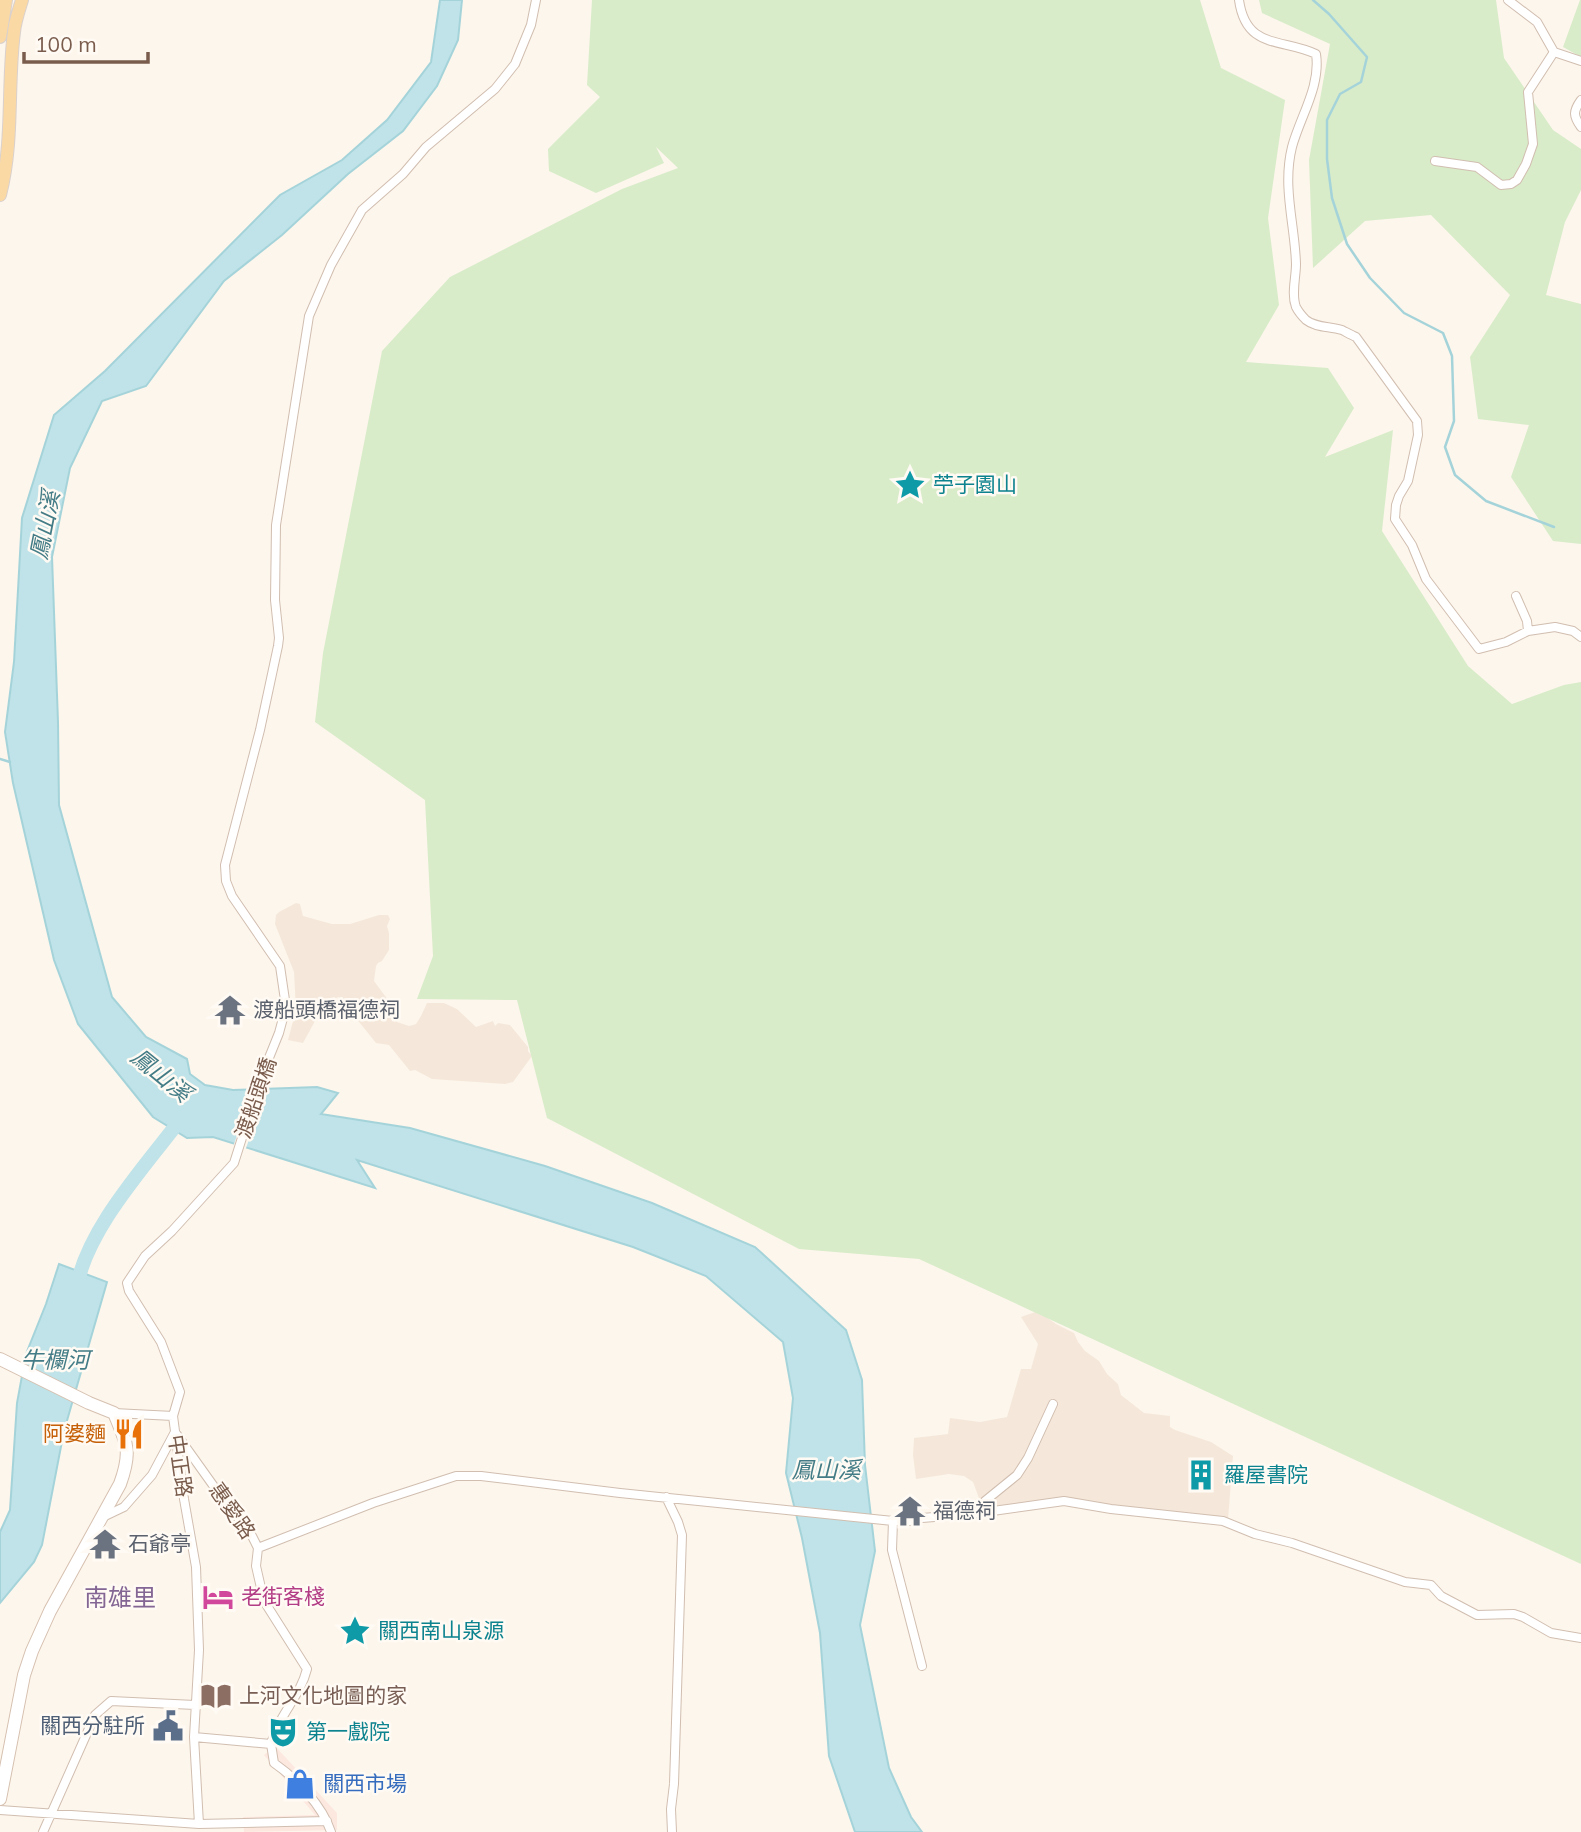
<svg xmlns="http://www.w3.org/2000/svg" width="1581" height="1832" viewBox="0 0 1581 1832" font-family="Mulish,'Noto Sans TC',sans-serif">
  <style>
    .residential { fill: #f5e8da }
    .commercial { fill: #fde8e0 }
    .green { fill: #d8ecc9 }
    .water { fill: #bfe3e8; stroke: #a5d3da; stroke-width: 2 }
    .pier { fill: #fdf6ec }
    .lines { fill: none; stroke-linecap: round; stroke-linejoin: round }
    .stream { stroke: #a5d3da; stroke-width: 2.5 }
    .river { stroke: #bfe3e8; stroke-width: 14 }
    .minor-casing { stroke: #d1beb0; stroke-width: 10 }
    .secondary-casing { stroke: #d6c0b0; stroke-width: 14 }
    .primary-casing { stroke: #dad1cd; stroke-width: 14 }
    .minor { stroke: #fff; stroke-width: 8 }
    .secondary { stroke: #fff; stroke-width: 12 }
    .primary { stroke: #fbd9a5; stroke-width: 12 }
    .labels { text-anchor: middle; stroke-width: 5; stroke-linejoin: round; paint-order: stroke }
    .culture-label { font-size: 21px; fill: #0d838f; stroke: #fffaf3; text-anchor: start }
    .worship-label { font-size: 21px; fill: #5b616d; stroke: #fffaf3; text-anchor: start }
    .street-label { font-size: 21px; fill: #7a5c4d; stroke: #fffaf3 }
    .food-label { font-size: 21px; fill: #c56008; stroke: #fffaf3; text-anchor: end }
    .hotel-label { font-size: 21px; fill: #b23c85; stroke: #fffaf3; text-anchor: start }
    .education-label { font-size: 21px; fill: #785e54; stroke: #fffaf3; text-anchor: start }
    .service-label { font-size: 21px; fill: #4e5e75; stroke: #fffaf3; text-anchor: end }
    .shop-label { font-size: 21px; fill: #366cbe; stroke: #fffaf3; text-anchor: start }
    .water-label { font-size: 23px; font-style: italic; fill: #437c86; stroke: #fffaf3 }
    .quarter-label { font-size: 24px; fill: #846695; stroke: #fffaf3 }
  </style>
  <rect width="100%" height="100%" fill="#fdf6ec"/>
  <path class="residential" d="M296 903 300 904 303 916 332 924H350L379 915H388L390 919 387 926 389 933V950L382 961 378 963 376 966 374 981 394 1008 397 1022 409 1026 413 1025 416 1024 421 1016 427 1003H444L457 1009 476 1027 493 1021 495 1026 498 1023 510 1025 528 1047V1051L532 1056 513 1082 505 1084 432 1079 415 1070 410 1071 389 1045 376 1043 339 997 326 1001 303 1043 288 1040 296 1010 294 972 275 924 276 915 279 912Z
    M1038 1311 1056 1324 1074 1333 1078 1342 1085 1351 1099 1361 1107 1374 1118 1384 1121 1395 1144 1413 1170 1416V1427L1175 1430 1211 1442 1233 1456 1228 1520 1059 1502 983 1509 973 1482 964 1476 949 1474 916 1479 913 1455 914 1438 948 1434 950 1418 980 1422 1007 1417 1021 1369H1031L1038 1344 1021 1317Z"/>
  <path class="commercial" d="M275 1746 337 1813V1830L244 1832 243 1817 315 1815 264 1755Z"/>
  <path class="green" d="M592 0H1200L1221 68 1285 100 1268 218 1279 305 1246 362 1328 368 1354 408 1325 457 1393 430 1382 531 1468 666 1512 704 1564 685 1581 682V1564L919 1259 799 1249 547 1118 517 1000 417 999 433 956 425 800 315 722 323 653 382 351 450 277 622 189 678 168 656 147 664 163 596 193 549 171 548 149 600 97 587 85Z
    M1259 0H1496L1504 58 1553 130 1581 149V190L1565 222 1546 295 1581 304V544L1553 541 1511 477 1529 425 1478 419 1470 357 1510 295 1431 215 1365 221 1313 268 1309 160 1330 44 1262 13Z
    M1580 0H1581V57L1563 47Z"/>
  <path class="water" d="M440 0H462L458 40 437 86 403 131 348 174 282 235 224 281 146 386 102 401 70 468 52 557 58 722 59 805 112 997 146 1037 187 1059 190 1074 205 1085 233 1090 317 1087 338 1093 321 1114 410 1128 545 1166 652 1203 755 1247 846 1330 862 1380 865 1465 875 1551 860 1625 889 1768 911 1817 922 1832H855L829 1756 820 1633 802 1538 786 1473 793 1398 783 1342 706 1276 633 1247 357 1160 375 1188 213 1137 187 1138 153 1117 78 1024 54 960 13 783 5 732 14 662 22 518 54 415 105 371 280 195 342 160 387 120 431 62Z
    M59 1264 107 1282 64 1431 42 1545 34 1562 0 1603V1532L10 1510 17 1403 26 1354 46 1304Z"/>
  <path class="pier" d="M268 1085 245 1151 233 1147 254 1086Z"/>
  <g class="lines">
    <path class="stream" d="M1313 0 1329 14 1367 57 1361 82 1340 94 1327 120V159L1332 198 1347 244 1370 278 1404 313 1443 333 1452 356 1454 421 1445 447 1455 475 1486 501 1554 527
      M0 759 10 762"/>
    <path class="river" d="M76 1290C86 1229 147 1164 184 1115"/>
    <g class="minor-casing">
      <path id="minor" d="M1239 0C1246 50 1282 38 1316 54 1321 86 1300 117 1292 147 1282 187 1295 225 1296 264 1296 278 1291 294 1296 307 1298 311 1303 317 1306 320 1316 328 1330 326 1342 330 1346 332 1351 335 1356 337L1417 421 1418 435 1408 481 1399 496 1396 505 1395 519 1412 545 1426 579 1479 649 1506 642 1528 631 1555 627 1573 631 1581 637
        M1508 0 1537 22 1554 52 1581 61
        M1581 100C1573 111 1573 116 1581 127
        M1435 161 1477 167 1501 185 1511 184 1517 180 1526 164 1533 144 1528 92 1554 52
        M1516 596 1527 621 1528 631
        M114 1413 173 1416
        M666 1497 678 1522 682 1535 674 1784 671 1809 672 1832
        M977 1513 985 1501 1017 1475 1028 1458 1053 1404
        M103 1517 124 1507 152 1475 175 1432 220 1495 252 1536 258 1548 256 1566 264 1601 307 1669C300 1697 279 1714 271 1744L194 1737
        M893 1521 892 1550 922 1666
        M258 1548 373 1503 456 1476H481L620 1493 893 1521H911L922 1518 971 1514 1064 1501 1111 1509 1223 1521 1255 1534 1292 1543 1405 1582 1431 1585 1441 1596 1477 1615 1514 1614 1523 1617 1551 1633 1581 1638
        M271 1744 274 1763C297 1779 322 1805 331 1832
        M0 1810 199 1824 327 1821
        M199 1824 194 1737 199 1650 196 1567 184 1499 173 1416 180 1392 161 1342 129 1291 127 1283 145 1256 172 1231 234 1163 262 1075 279 1033 286 1007 280 966 232 896 226 881 225 865 260 730 278 646 279 638 275 600 276 525 309 316 331 265 362 210 403 174 426 147 495 89 515 64 531 25 536 0
        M43 1832 95 1715 111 1701 195 1705"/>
    </g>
    <g class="secondary-casing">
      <path id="secondary" d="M0 1359 89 1403 114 1413C127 1444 132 1451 120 1484L50 1611 32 1651 24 1675 0 1799"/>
    </g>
    <g class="primary-casing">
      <path id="primary" d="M0 37 6 0
        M0 195C14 141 7 86 14 32 15 21 19 10 22 0"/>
    </g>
    <use href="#minor" class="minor"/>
    <use href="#secondary" class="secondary"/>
    <use href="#primary" class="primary"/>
  </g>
  <defs>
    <g id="sight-bare" transform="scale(2.415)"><path d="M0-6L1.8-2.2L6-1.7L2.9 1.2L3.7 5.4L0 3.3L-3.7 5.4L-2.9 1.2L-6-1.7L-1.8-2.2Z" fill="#0f9aa8" stroke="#fffaf3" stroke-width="2.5" paint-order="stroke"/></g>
    <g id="temple-bare" transform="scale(2.415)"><path d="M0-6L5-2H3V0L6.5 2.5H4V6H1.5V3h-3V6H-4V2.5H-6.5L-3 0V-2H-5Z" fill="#6b7280" stroke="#fffaf3" stroke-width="2.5" paint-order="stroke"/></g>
    <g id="restaurant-bare" transform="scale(2.415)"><path d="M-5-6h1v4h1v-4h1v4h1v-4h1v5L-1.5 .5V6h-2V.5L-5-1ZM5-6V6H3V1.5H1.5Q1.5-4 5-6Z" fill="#e8710a" stroke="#fffaf3" stroke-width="2.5" paint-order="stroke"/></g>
    <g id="building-bare" transform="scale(2.415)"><path d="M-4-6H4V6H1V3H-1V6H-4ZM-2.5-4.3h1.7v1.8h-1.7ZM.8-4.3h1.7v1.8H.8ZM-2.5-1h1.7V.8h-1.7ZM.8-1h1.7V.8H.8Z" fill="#0f9aa8" stroke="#fffaf3" stroke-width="2.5" paint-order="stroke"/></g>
    <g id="hotel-bare" transform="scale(2.415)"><path d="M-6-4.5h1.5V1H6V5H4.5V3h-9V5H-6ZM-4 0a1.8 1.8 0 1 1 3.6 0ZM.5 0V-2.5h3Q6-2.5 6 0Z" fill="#d1479c" stroke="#fffaf3" stroke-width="2.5" paint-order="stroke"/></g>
    <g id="library-bare" transform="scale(2.415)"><path d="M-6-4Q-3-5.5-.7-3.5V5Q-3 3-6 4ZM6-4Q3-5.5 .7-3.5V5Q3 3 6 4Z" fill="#8d6e63" stroke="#fffaf3" stroke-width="2.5" paint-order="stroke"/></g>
    <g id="civic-bare" transform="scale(2.415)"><path d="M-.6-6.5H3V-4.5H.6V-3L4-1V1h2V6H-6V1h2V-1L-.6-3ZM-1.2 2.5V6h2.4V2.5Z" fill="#5c6f8a" stroke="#fffaf3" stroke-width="2.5" paint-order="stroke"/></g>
    <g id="theatre-bare" transform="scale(2.415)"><path d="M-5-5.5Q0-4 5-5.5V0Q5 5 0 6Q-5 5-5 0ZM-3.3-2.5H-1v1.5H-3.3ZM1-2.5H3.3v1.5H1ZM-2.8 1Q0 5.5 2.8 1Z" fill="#0f9aa8" stroke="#fffaf3" stroke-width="2.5" paint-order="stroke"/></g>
    <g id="shop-bare" transform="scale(2.415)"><path d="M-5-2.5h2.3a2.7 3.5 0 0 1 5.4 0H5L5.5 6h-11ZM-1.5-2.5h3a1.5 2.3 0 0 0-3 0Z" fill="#3f7fe0" stroke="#fffaf3" stroke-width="2.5" paint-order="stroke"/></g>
  </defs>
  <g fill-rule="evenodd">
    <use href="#sight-bare" x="910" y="485"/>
    <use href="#temple-bare" x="230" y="1010"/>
    <use href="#restaurant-bare" x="129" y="1434"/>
    <use href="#building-bare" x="1201" y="1475"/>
    <use href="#temple-bare" x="910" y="1511"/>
    <use href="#temple-bare" x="105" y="1544"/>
    <use href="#hotel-bare" x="218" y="1597"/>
    <use href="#sight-bare" x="355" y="1631"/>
    <use href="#library-bare" x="216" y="1696"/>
    <use href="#civic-bare" x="168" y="1726"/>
    <use href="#theatre-bare" x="283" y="1732"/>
    <use href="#shop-bare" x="300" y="1784"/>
  </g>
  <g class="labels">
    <g class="culture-label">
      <text x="933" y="492">苧子園山</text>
      <text x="1224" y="1482">羅屋書院</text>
      <text x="378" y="1638">關西南山泉源</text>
      <text x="306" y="1739">第一戲院</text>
    </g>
    <g class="worship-label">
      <text x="253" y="1017">渡船頭橋福德祠</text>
      <text x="933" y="1518">福德祠</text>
      <text x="128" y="1551">石爺亭</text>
    </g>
    <g class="street-label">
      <text transform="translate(256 1098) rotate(-71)" y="7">渡船頭橋</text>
      <text transform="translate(180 1466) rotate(82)" y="7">中正路</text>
      <text transform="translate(232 1511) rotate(55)" y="7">惠愛路</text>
    </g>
    <g class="food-label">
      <text x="106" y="1441">阿婆麵</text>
    </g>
    <g class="hotel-label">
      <text x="241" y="1604">老街客棧</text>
    </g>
    <g class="education-label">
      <text x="239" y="1703">上河文化地圖的家</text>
    </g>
    <g class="service-label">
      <text x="145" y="1733">關西分駐所</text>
    </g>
    <g class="shop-label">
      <text x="323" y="1791">關西市場</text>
    </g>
    <g class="water-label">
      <text transform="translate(45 525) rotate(-79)" y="8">鳳山溪</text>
      <text transform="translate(161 1075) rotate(39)" y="8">鳳山溪</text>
      <text x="55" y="1368">牛欄河</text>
      <text x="826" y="1478">鳳山溪</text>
    </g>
    <g class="quarter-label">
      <text x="120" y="1606">南雄里</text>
    </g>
  </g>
  <path d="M24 52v10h124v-10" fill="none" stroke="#7a5c4d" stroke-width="3.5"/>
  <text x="35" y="52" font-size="21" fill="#7a5c4d" stroke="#fffaf3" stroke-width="5" paint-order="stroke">100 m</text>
</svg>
